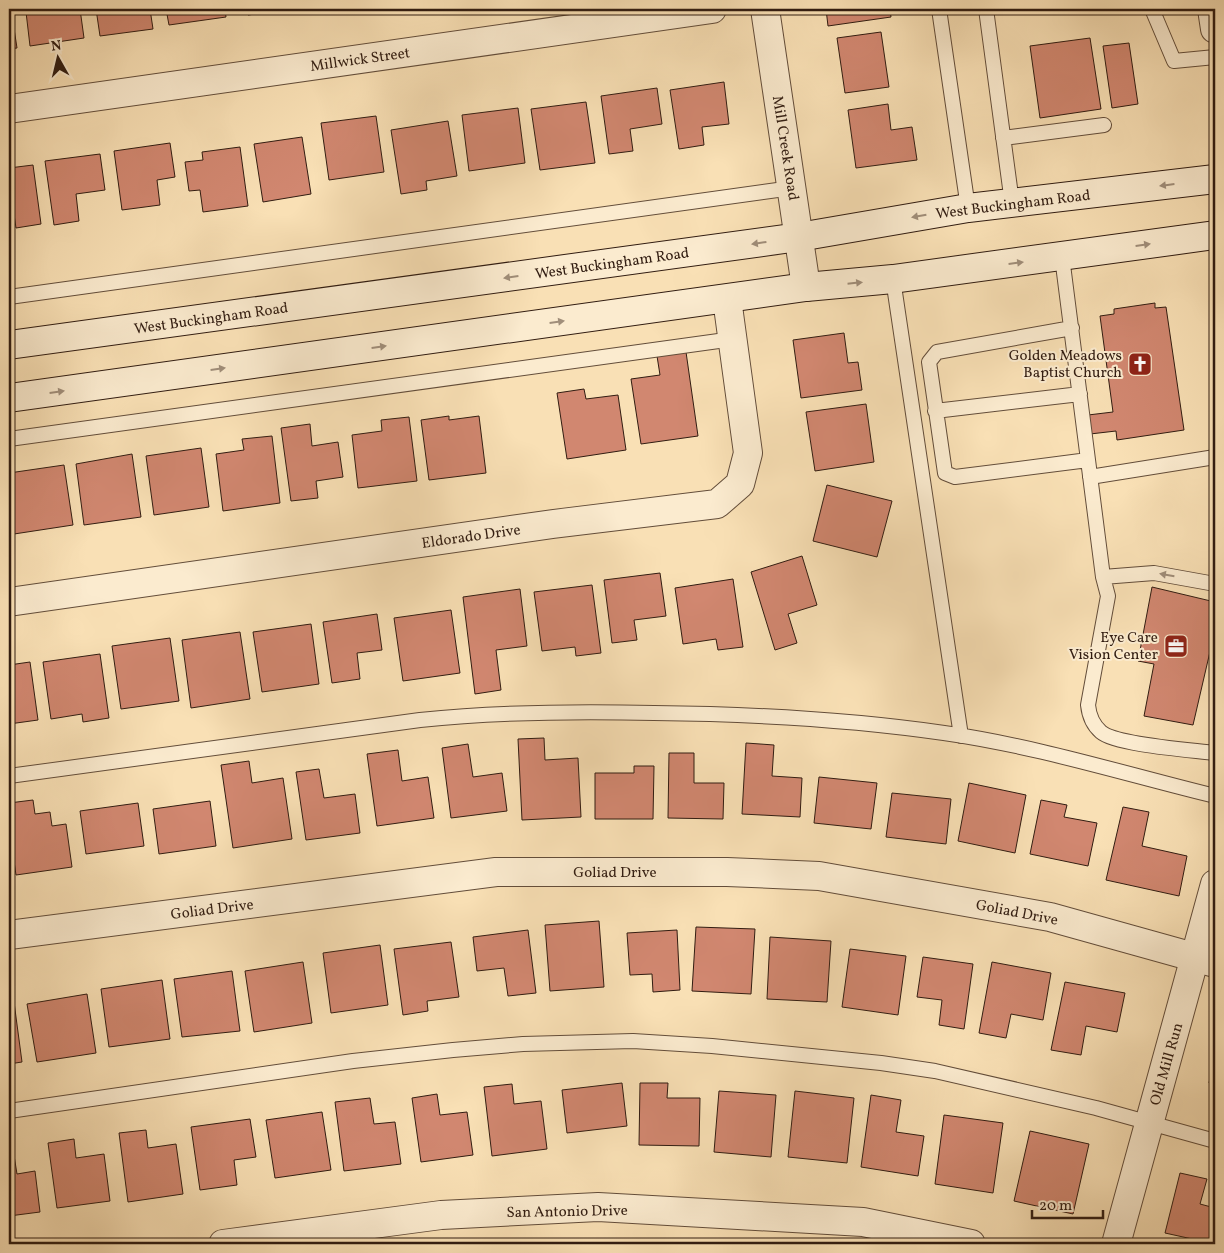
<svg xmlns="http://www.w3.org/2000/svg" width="1224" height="1253" viewBox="0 0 1224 1253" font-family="Vollkorn,serif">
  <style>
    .building { fill: #d18770; stroke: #311c11 }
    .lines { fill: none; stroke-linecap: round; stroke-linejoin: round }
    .service-casing { stroke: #634d3a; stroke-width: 16 }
    .minor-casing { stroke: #634d3a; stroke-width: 30 }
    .tertiary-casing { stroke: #634d3a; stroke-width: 30 }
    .secondary-casing { stroke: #311c11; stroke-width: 30 }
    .service { stroke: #fbebcf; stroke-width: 14 }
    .minor { stroke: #fbebcf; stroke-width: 28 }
    .tertiary { stroke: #fbebcf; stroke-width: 28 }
    .secondary { stroke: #fbebcf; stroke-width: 28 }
    .oneway { fill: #a08e7a }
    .labels { text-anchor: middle; stroke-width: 4; stroke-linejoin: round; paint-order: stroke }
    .street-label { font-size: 15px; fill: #311c11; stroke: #fbebcf }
    .poi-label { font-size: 15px; fill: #311c11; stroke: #fbebcf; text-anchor: end }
  </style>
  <rect width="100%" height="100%" fill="#f9e0b5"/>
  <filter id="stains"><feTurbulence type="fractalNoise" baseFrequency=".004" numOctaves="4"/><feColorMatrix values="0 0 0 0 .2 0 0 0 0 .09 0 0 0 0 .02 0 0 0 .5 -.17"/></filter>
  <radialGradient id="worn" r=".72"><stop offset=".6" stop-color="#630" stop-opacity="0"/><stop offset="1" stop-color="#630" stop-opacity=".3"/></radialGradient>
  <path class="building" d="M9 9H11L17 48 9 49Z
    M48 9H80L84 38 30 46 26 12Z
    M96 9H150L153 29 100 36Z
    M166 9H225L226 17 169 25Z
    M247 9H292L248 15Z
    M826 9H890L891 17 828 26Z
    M881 32 889 87 845 93 837 38Z
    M1090 38 1101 109 1040 118 1030 46Z
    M1129 43 1138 104 1112 108 1103 46Z
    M724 82 729 124 702 127 704 145 679 149 670 90Z
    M657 88 662 124 630 129 633 151 609 154 601 96Z
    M586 102 595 163 540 170 531 109Z
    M888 104 891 130 912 127 917 160 856 168 848 110Z
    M518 108 525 163 469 171 462 115Z
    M376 116 384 172 329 180 321 123Z
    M448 121 457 176 426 181 427 190 401 194 391 130Z
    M302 137 311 194 263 202 254 144Z
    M170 143 175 177 157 180 160 205 122 210 114 151Z
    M240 147 248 206 203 212 200 190 189 191 185 162 203 160 202 152Z
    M100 154 105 190 76 194 79 221 54 225 45 161Z
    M33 165 41 224 16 228 12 201 9 202V168Z
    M1155 303V308L1166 307 1184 430 1117 440 1116 431 1090 434 1088 415 1113 412 1100 316 1114 314V309Z
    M844 333 848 363 858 362 862 390 801 398 793 340Z
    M686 352 698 436 641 444 631 379 660 375 657 356Z
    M584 389 586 399 618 395 626 450 567 459 557 393Z
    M866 404 874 462 815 471 806 412Z
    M449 416V420L479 416 486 473 429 480 421 420Z
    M409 417 417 481 358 488 352 435 382 431 381 420Z
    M310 424 312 446 338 442 343 477 316 481 318 498 291 501 281 428Z
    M272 436 280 503 223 511 216 454 244 450 242 439Z
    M201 448 209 507 154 515 146 456Z
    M132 454 141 517 84 525 76 464Z
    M64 465 73 525 14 534 9 497V473Z
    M827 485 892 501 877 557 813 541Z
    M802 556 817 605 788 614 797 643 775 650 751 572Z
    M660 573 666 616 634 620 637 640 612 643 604 580Z
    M733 579 743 647 718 650 716 639 683 644 675 588Z
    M592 585 601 653 576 656 575 647 542 651 534 592Z
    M1152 587 1215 602V630L1193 725 1144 716 1154 664 1138 661Z
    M520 589 527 646 496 650 501 690 475 694 463 597Z
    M451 610 460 673 403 681 394 618Z
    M377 614 382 650 357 653 360 679 332 683 323 622Z
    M311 624 319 684 262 692 253 632Z
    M240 632 250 699 191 708 182 640Z
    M170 638 179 701 121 709 112 646Z
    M100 654 109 718 83 722 82 714 51 719 43 662Z
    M30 662 38 720 9 724V665Z
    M544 738 545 760 578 758 581 817 522 820 518 739Z
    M746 743 774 745 772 776 802 778 800 817 742 814Z
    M468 744 473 777 502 773 507 811 451 818 442 748Z
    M398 750 402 781 428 777 434 818 377 826 367 754Z
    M669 753H694V783H724L723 819 668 818Z
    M249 761 252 783 283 778 292 839 233 848 221 765Z
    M634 766H654L653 819H595V773H634Z
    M319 769 324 798 355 794 360 833 306 840 296 772Z
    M819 777 877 783 871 829 814 823Z
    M969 783 1026 795 1015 853 958 841Z
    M892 793 951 799 946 844 886 837Z
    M33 800 35 814 50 812 52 826 66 824 72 867 16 875 9 826V803Z
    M1041 800 1067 805 1064 817 1097 823 1088 866 1030 854Z
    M210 801 216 846 159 854 153 809Z
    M138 803 144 846 86 854 80 811Z
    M1123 807 1149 812 1142 846 1187 856 1179 896 1106 880Z
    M599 921 604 987 550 991 545 925Z
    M696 927 755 929 751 994 692 991Z
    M528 930 536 993 508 996 504 968 477 971 473 937Z
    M677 930 680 990 653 992 652 974 630 975 627 933Z
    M770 937 831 941 827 1002 767 999Z
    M451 942 459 997 427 1001 428 1011 403 1015 394 949Z
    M380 945 388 1005 331 1013 323 953Z
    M850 949 906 956 898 1015 842 1007Z
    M923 957 973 964 964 1029 939 1025 942 1000 917 997Z
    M303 962 312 1023 254 1032 245 971Z
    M992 962 1051 973 1043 1020 1011 1014 1006 1038 979 1033Z
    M232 971 240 1031 182 1037 174 979Z
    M162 980 170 1039 109 1047 101 989Z
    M1065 982 1125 993 1117 1032 1086 1026 1081 1055 1051 1050Z
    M87 994 96 1053 37 1062 27 1004Z
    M9 1002H14L22 1062 9 1064Z
    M1215 1050V1084L1209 1083Z
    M622 1083 627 1126 567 1133 562 1090Z
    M640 1083H668L667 1098H700L699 1146 639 1145Z
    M512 1084 514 1104 541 1101 547 1149 492 1156 484 1087Z
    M719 1091 776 1095 771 1157 714 1152Z
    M795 1091 854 1098 847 1163 788 1157Z
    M437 1094 440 1115 467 1112 473 1155 421 1162 412 1098Z
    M871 1095 901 1100 896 1132 924 1136 918 1176 861 1167Z
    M370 1098 374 1124 395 1122 401 1164 344 1171 335 1102Z
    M322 1112 331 1170 275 1178 266 1120Z
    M944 1115 1003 1123 993 1193 935 1184Z
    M250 1119 256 1157 234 1160 237 1185 200 1190 191 1127Z
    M146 1130 148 1148 176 1144 183 1194 128 1202 119 1133Z
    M1030 1131 1089 1144 1073 1214 1014 1201Z
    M74 1139 76 1158 104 1154 110 1201 57 1208 48 1143Z
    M12 1143 17 1174 35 1171 40 1212 9 1216V1144Z
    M1180 1173 1207 1179 1200 1204 1215 1208V1244L1165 1233Z"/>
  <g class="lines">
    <g class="service-casing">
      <path id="service" d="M939 9 968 208
        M986 9 1012 203
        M1152 9 1174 61 1215 57
        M1003 138 1104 125
        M1062 257 1103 577 1108 596 1088 705C1089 715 1093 725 1101 732 1116 745 1192 750 1215 753
        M893 279 961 736
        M9 297 792 188
        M1072 328 937 352 929 362 945 473 955 477 1088 460
        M935 411 1080 394
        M9 439 733 339
        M1090 477 1215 457
        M1103 577 1154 573 1215 584
        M9 776 420 720C498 712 575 711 654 713 751 714 847 719 944 733 1036 746 1125 774 1215 796
        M9 1111 353 1061 453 1050 523 1044 633 1041 712 1046 881 1063 935 1071 1096 1108 1215 1141"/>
    </g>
    <g class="minor-casing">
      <path id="minor" d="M765 9 806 287
        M9 109 712 9
        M9 602 553 524 717 504 740 484 748 453 727 299
        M9 935 496 872H727L819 876 1050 917 1215 963
        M223 1244 441 1215 598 1207 863 1222 971 1244"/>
    </g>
    <g class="tertiary-casing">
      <path id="tertiary" d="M1212 9 1215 29
        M1116 1244 1215 884"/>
    </g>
    <g class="secondary-casing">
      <path id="secondary" d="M9 345 799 237 968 208 1215 179
        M9 398 806 287 893 279 1215 235"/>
    </g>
    <use href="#service" class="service"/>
    <use href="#minor" class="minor"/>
    <use href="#tertiary" class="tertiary"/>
    <use href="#secondary" class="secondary"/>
  </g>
  <defs><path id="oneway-solid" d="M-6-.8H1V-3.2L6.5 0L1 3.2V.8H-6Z" transform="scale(1.25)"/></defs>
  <g class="oneway">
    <use href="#oneway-solid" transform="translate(1167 185) rotate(173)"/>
    <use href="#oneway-solid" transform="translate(919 216) rotate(170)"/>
    <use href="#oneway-solid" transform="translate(759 243) rotate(172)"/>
    <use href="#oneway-solid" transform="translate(1143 245) rotate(-8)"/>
    <use href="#oneway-solid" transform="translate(1016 263) rotate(-7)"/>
    <use href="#oneway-solid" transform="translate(511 277) rotate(172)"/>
    <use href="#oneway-solid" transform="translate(855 283) rotate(-6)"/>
    <use href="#oneway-solid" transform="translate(557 322) rotate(-8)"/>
    <use href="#oneway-solid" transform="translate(379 347) rotate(-8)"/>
    <use href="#oneway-solid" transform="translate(218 369) rotate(-8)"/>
    <use href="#oneway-solid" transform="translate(57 392) rotate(-8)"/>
    <use href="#oneway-solid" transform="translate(1167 575) rotate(-170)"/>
  </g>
  <defs>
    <g id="church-square" transform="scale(1.25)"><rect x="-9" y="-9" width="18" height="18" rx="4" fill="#8f2418" stroke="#fbebcf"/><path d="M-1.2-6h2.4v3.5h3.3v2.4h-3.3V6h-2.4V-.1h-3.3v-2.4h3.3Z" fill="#fff"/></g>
    <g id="office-square" transform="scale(1.25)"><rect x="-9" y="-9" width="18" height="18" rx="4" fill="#8f2418" stroke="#fbebcf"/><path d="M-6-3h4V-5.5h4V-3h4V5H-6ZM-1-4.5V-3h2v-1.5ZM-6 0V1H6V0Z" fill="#fff"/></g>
  </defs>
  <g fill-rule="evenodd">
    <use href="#church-square" x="1140" y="364"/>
    <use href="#office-square" x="1176" y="646"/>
  </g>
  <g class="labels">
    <g class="street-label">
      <text transform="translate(360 59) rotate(-8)" y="5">Millwick Street</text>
      <text transform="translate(786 148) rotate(81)" y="5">Mill Creek Road</text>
      <text transform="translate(1013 204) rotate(-7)" y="5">West Buckingham Road</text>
      <text transform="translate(612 263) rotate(-8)" y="5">West Buckingham Road</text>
      <text transform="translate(211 318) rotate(-8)" y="5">West Buckingham Road</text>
      <text transform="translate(471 536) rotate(-8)" y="5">Eldorado Drive</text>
      <text x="615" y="877">Goliad Drive</text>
      <text transform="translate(212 909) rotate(-7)" y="5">Goliad Drive</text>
      <text transform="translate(1017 912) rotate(11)" y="5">Goliad Drive</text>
      <text transform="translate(1166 1064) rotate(-74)" y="5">Old Mill Run</text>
      <text transform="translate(567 1211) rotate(-1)" y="5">San Antonio Drive</text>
    </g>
    <g class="poi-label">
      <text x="1122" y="360">Golden Meadows<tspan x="1122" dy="17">Baptist Church</tspan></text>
      <text x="1158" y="642">Eye Care<tspan x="1158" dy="17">Vision Center</tspan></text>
    </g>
  </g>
  <rect width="1224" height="1253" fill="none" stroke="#f9e0b5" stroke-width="30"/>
  <rect x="10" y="10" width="1204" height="1233" fill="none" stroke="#311c11" stroke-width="2.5"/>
  <rect x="15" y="15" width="1194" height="1223" fill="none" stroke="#311c11"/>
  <g transform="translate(58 58) rotate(352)" stroke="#fbebcf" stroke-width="4" paint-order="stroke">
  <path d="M0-4L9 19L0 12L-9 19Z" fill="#311c11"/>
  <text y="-8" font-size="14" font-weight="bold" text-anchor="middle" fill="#311c11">N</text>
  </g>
  <path d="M1032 1210v8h71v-8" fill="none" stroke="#311c11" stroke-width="2.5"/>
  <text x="1039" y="1210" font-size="15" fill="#311c11" stroke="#fbebcf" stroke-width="4" paint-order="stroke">20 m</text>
  <rect width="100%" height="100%" filter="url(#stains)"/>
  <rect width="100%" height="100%" fill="url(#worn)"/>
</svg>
